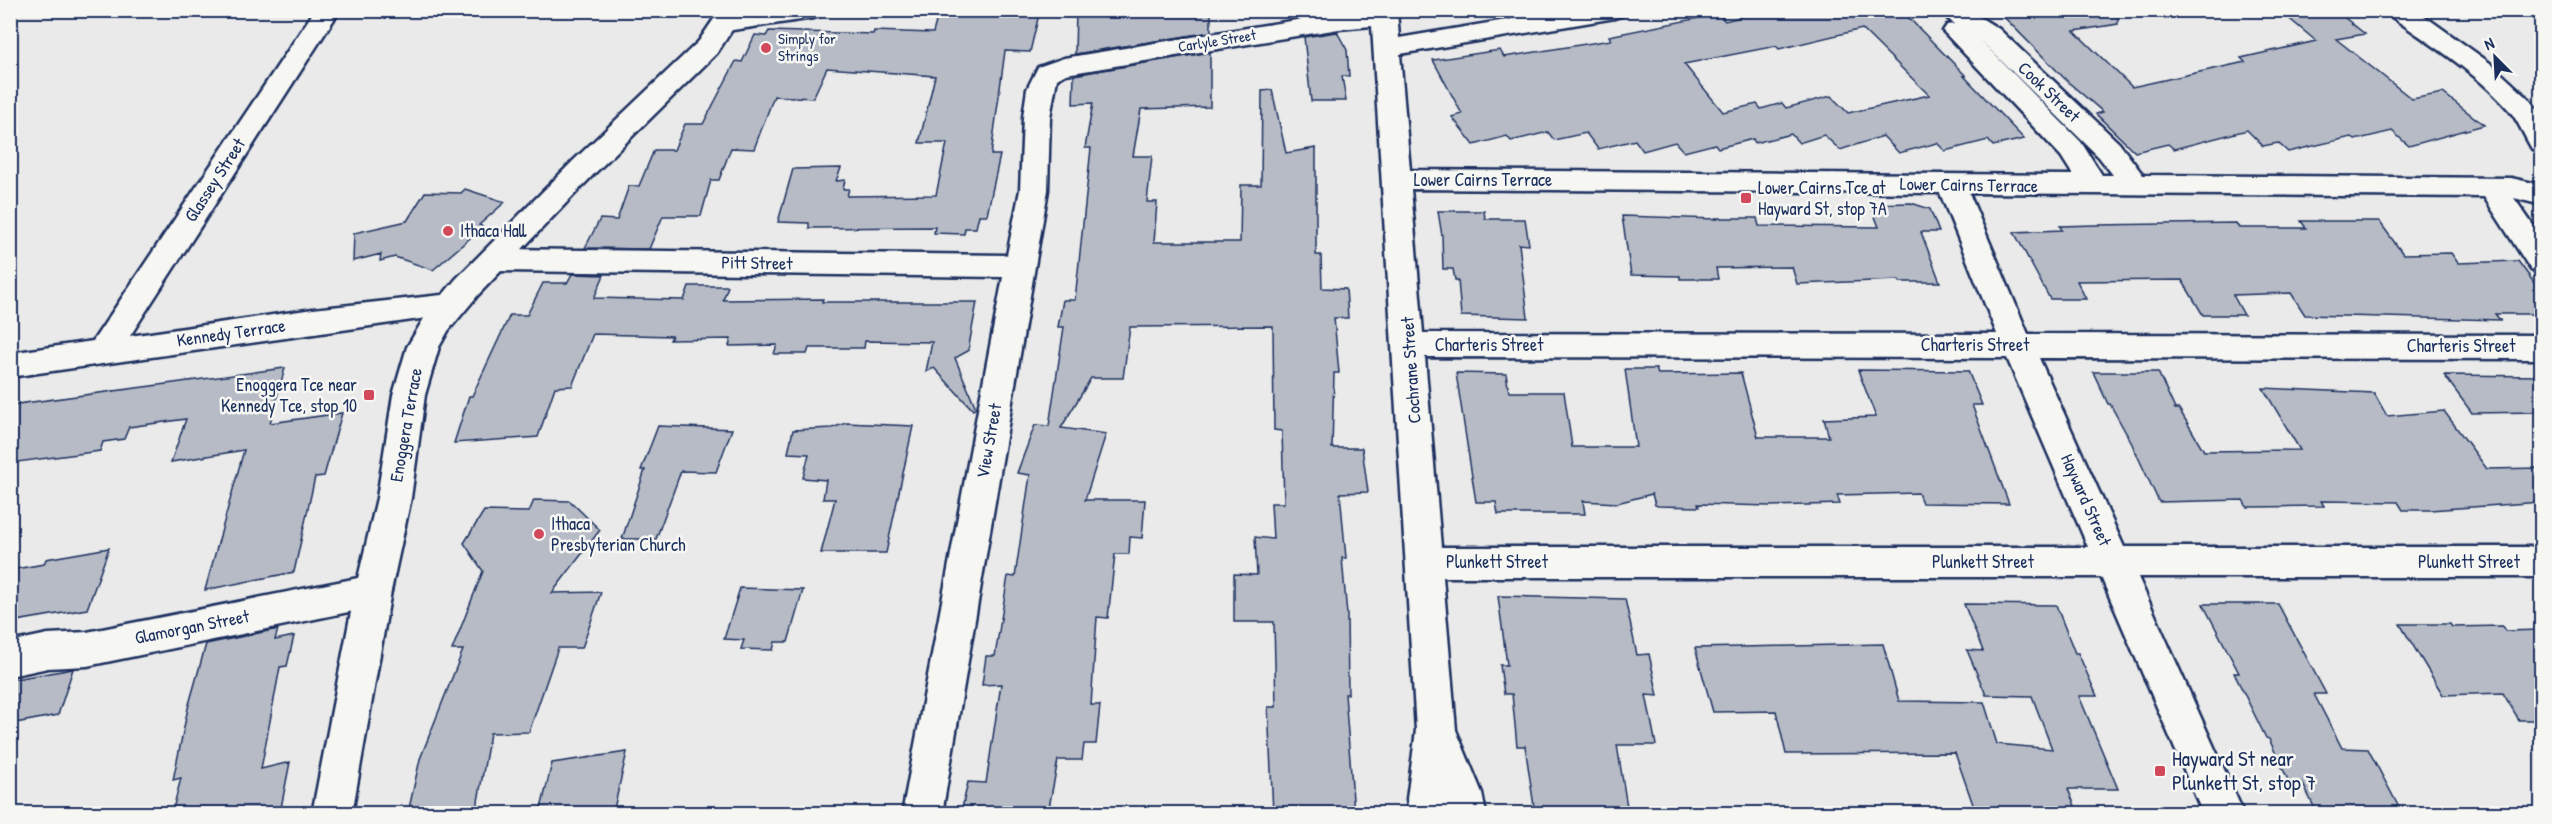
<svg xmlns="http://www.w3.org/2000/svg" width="2552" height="824" viewBox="0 0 2552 824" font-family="'Patrick Hand',sans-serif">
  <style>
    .building { fill: #b6bbc6; stroke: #1b2f5e; stroke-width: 1.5; fill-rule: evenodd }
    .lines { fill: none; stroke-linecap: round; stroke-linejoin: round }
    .minor-casing { stroke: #1b2f5e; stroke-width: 5 }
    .major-casing { stroke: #1b2f5e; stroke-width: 5 }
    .minor { fill: #f6f6f2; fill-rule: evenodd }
    .major { fill: #f6f6f2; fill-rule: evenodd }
    .poi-dot { fill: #d1495b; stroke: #f6f6f2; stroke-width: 2 }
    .labels { text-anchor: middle; stroke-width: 5; stroke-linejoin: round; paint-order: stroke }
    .far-poi-label { font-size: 15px; fill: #1b2f5e; stroke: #f6f6f2; text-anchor: start }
    .far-street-label { font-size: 15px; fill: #1b2f5e; stroke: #f6f6f2 }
    .street-label { font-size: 18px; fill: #1b2f5e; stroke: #f6f6f2 }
    .poi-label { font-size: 18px; fill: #1b2f5e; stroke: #f6f6f2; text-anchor: start }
    .near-poi-label { font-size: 21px; fill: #1b2f5e; stroke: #f6f6f2; text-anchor: start }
  </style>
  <rect width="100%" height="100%" fill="#e9eae9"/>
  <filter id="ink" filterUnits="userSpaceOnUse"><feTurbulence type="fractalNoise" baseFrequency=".0167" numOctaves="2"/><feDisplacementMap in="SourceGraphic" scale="12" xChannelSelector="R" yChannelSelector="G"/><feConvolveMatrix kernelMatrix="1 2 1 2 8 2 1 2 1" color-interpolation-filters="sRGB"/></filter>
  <g filter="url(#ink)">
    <path class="building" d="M939 10H1040L1030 52 1005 51 991 155H1000L987 215H979L976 228H965L964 234 934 233 935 227 809 228V223L778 222 793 169 841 168 836 181 845 180 843 189H849L847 196 936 195 947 143H919L935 76 827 68 813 98 774 96 754 149 731 148 719 180H711L701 216H663L649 249 585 248 600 219 617 220 629 186H639L654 150H674L685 124H703L736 61 742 62 755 35 766 36 769 31 873 34 874 31 933 33Z
      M1076 10H1211V32L1075 54Z
      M1768 10H1901L1966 76H1964L2024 139 1993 146 1988 140 1945 151 1937 143 1899 153 1883 136 1840 150 1824 135 1799 143 1791 134 1755 143 1753 139 1718 148 1715 144 1684 152 1675 142 1643 151 1635 140 1598 149 1586 133 1554 140 1548 132 1511 141 1507 136 1474 145 1452 117 1462 114 1433 60 1500 50 1504 57 1611 40 1609 36 1719 14 1725 21ZM1862 29 1929 95 1848 113 1831 96 1786 108 1782 103 1761 109 1757 104 1723 112 1684 64 1776 46 1779 49Z
      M1997 10H2117L2118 24 2074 31 2132 87 2245 62 2241 58 2316 41 2279 10H2335L2365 34 2336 39 2412 99 2443 93 2484 125 2409 146 2392 131 2355 140 2351 137 2288 152 2278 143 2263 146 2247 130 2174 149 2168 144 2135 152 2096 114 2103 112 2068 82Z
      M1337 32 1347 50 1349 76H1342L1346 101H1311L1304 37Z
      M1210 52V107L1141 109 1133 156H1152L1147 202H1157L1154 242H1240L1241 185H1261L1262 91 1272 90 1286 153 1316 148V255H1321L1322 288 1346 289 1348 318H1334L1339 373H1334L1332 448H1362L1368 492 1340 493 1346 558H1342L1347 615 1348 694H1345L1354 813H1273L1268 707H1276L1274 622H1234V574L1257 575 1255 537 1273 539 1271 503H1284L1282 431 1274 430 1273 326 1130 327 1123 378H1091L1061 428 1106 434 1085 500H1145L1142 538 1130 537 1129 554H1115L1108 618 1097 617 1091 705H1100L1096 744H1084L1082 760H1058L1048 813H961L968 782 986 783 1001 684 982 685 986 656H995L1008 576 1015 577 1030 475 1017 473 1035 425 1049 426 1064 327H1058L1063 300H1075L1091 148H1085L1093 103 1073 104 1074 75Z
      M465 189 505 202 479 225 483 227 433 270 395 257 380 261 381 254 353 261 354 233 407 221 425 192 461 193Z
      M1911 203 1930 209 1939 232H1921L1940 282H1900L1899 280 1797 284 1792 267 1716 268 1718 279H1680V276L1631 275 1622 216 1717 219 1716 218H1757L1759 226 1879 227 1870 204Z
      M1438 211H1484L1485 219H1525L1529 245 1519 244 1528 318 1461 316 1458 280H1455L1453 269H1443L1442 236Z
      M2301 221H2379L2403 254 2451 253 2458 263 2518 261 2541 292V314H2495L2500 320 2305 315 2291 293 2233 295 2244 315H2203L2182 280 2077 281 2086 299H2050L2014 232 2062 230 2060 226 2095 225 2236 223 2239 228H2306Z
      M572 274 604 275 594 298 684 300 689 286H728L723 300 823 299 822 302H977L968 351 955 358 976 408 973 410 934 368 926 372 932 342 865 341 864 348H809L807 354H774L777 345 729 346 731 339 670 340 672 336 593 334 572 386 555 387 538 437 454 443 469 396H472L510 315H527L543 283H567Z
      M285 368 270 423 342 413 324 476 315 477 294 572 205 590 244 450 171 462 186 419 129 427 124 439 103 442 100 451 10 463V405Z
      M1625 369H1656L1658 374 1741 373 1758 437H1829L1824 419 1876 417 1858 370 1968 371 1982 405H1972L2009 504 1922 503 1918 493 1837 495 1840 504 1770 506 1698 504 1699 507 1658 506 1655 505 1652 494 1617 503 1583 501 1585 514H1498L1496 502H1476L1456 373 1506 374 1509 392H1564L1572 447H1636Z
      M2093 372H2158L2175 409H2179L2204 451 2300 450 2263 388 2374 393 2387 416 2444 411 2487 469 2541 468V502L2430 510H2403L2398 502 2321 501 2324 506 2247 507 2243 500 2159 502 2131 442 2110 404H2108Z
      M2444 375 2541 376V412L2472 413Z
      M846 423 913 426 886 553H821L835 499H823L826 480 803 478 809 454 788 453 793 430 832 428Z
      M658 426 732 429 716 472 681 471 656 539H622L645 470H641Z
      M534 500 570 501 600 530 552 593 601 592 582 648H558L529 732 490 733 476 813H408L420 759 463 650H452L483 571 464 543 484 511 529 512Z
      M109 548 87 609 10 622V570L44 564 46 559Z
      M740 588 803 590 788 642H775L773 650 741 649 744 640 724 639Z
      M1498 596 1625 599 1637 655 1649 654 1658 696 1646 695 1656 745H1617L1628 813H1535L1525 746H1517L1512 694H1504L1500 665H1507Z
      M1964 604 2056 605 2075 653H2078L2097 696H2079L2118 789H2068L2078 813H1976L1955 753 1786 754 1776 711 1713 712 1695 648 1883 644 1899 701 1984 702 1997 744 2052 749 2032 696 1986 695 1967 650 1983 651Z
      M2203 604H2278L2326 694H2314L2342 748 2368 749 2402 813H2317L2302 782H2289L2269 739 2266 738 2234 673H2239Z
      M2400 624H2450L2452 627 2502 626 2505 631 2541 630V720H2519L2503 693 2443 695Z
      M278 629 275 640 294 636 287 666 280 667 261 769 290 762 280 813H172L181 778 173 780 188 708 206 644Z
      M73 669 58 715 10 724V680Z
      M627 752 613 813H540L552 763Z"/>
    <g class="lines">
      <g class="minor-casing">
        <path id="minor" d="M315 10H340L130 336 313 309 451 294 462 297 466 305 462 313 10 377V353L93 341Z
          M759 10H826L823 15 814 18 726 31 717 28 713 23 717 18Z
          M1371 10H1397L1399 38 1566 10H1627L1624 15 1615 18 1400 54 1410 170 2073 175 2061 156 1943 31 1947 25 1954 24 1938 10H1968L1999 29 2119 143 2143 175 2511 178 2542 185V205L2514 198 2542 238V273L2531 270 2484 197 1969 193 2028 334 2542 335V359L2039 358 2124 547H2542V577H2138L2244 814H2203L2101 577H1443L1456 730 1482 793 1486 814H1409L1407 799 1416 730 1372 26 1339 29 1066 74 1057 79 1050 117 1048 190 942 814H902L1003 277 494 271 483 268 479 260 483 252 494 249 1007 255 1020 190 1023 117 1027 89 1038 67 1064 58 1339 13ZM1979 39 2099 157 2113 175H2102L2081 142ZM1411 189 1940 193 1997 334 1423 333ZM1425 357 2007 358 2088 547H1441Z
          M2386 10H2416L2490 63 2528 98 2542 116V152L2532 149C2524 136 2519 122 2509 110 2475 71 2430 44 2389 15Z
          M373 575 386 580 391 591 386 602 373 607 87 666 48 668 10 676V642L48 634 87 632Z"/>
      </g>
      <g class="major-casing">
        <path id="major" d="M720 10H745L717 53 594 174 478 295 448 331 439 347 425 395 411 498 391 591 352 814H312L355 591 377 498 393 395 407 347 426 315 456 279 574 160 699 41Z"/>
      </g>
      <use href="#minor" class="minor"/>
      <use href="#major" class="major"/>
    </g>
  </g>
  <g class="poi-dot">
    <circle cx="766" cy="48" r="6"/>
    <rect x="1740" y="192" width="12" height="12" rx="3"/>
    <circle cx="448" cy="231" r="6"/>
    <rect x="363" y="389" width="12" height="12" rx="3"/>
    <circle cx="539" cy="534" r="6"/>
    <rect x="2154" y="765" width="12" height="12" rx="3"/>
  </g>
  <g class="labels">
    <g class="far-poi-label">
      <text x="778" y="44">Simply for<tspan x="778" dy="17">Strings</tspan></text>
    </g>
    <g class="far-street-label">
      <text transform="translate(1217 41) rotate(-9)" y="5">Carlyle Street</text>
    </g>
    <g class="street-label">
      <text transform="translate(2049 92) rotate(44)" y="6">Cook Street</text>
      <text transform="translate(215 180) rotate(-57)" y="6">Glassey Street</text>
      <text x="1483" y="186">Lower Cairns Terrace</text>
      <text transform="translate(1969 185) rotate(1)" y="6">Lower Cairns Terrace</text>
      <text transform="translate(757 263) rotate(1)" y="6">Pitt Street</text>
      <text transform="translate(231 333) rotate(-8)" y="6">Kennedy Terrace</text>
      <text x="1489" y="351">Charteris Street</text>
      <text x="1975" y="351">Charteris Street</text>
      <text x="2461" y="352">Charteris Street</text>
      <text transform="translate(1411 370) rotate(-94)" y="6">Cochrane Street</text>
      <text transform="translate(406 425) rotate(-80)" y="6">Enoggera Terrace</text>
      <text transform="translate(989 441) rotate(-80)" y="6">View Street</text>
      <text transform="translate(2086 500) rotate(66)" y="6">Hayward Street</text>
      <text x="1497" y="568">Plunkett Street</text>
      <text x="1983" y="568">Plunkett Street</text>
      <text x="2469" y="568">Plunkett Street</text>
      <text transform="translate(192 627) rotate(-11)" y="6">Glamorgan Street</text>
    </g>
    <g class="poi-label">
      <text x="1758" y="194">Lower Cairns Tce at<tspan x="1758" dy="21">Hayward St, stop 7A</tspan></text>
      <text x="460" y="237">Ithaca Hall</text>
      <text x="357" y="391" text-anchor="end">Enoggera Tce near<tspan x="357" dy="21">Kennedy Tce, stop 10</tspan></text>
      <text x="551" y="530">Ithaca<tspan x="551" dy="21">Presbyterian Church</tspan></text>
    </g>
    <g class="near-poi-label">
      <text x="2172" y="766">Hayward St near<tspan x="2172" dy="24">Plunkett St, stop 7</tspan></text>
    </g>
  </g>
  <rect width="2552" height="824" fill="none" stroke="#f6f6f2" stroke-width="36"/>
  <rect x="18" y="18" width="2516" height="788" fill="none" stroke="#1b2f5e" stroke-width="2" filter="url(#ink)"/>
  <g transform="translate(2495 57) rotate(336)" stroke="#f6f6f2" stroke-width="4.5" paint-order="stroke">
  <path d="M0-4.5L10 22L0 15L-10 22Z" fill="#1b2f5e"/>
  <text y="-9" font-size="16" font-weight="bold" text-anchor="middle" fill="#1b2f5e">N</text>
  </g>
</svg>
